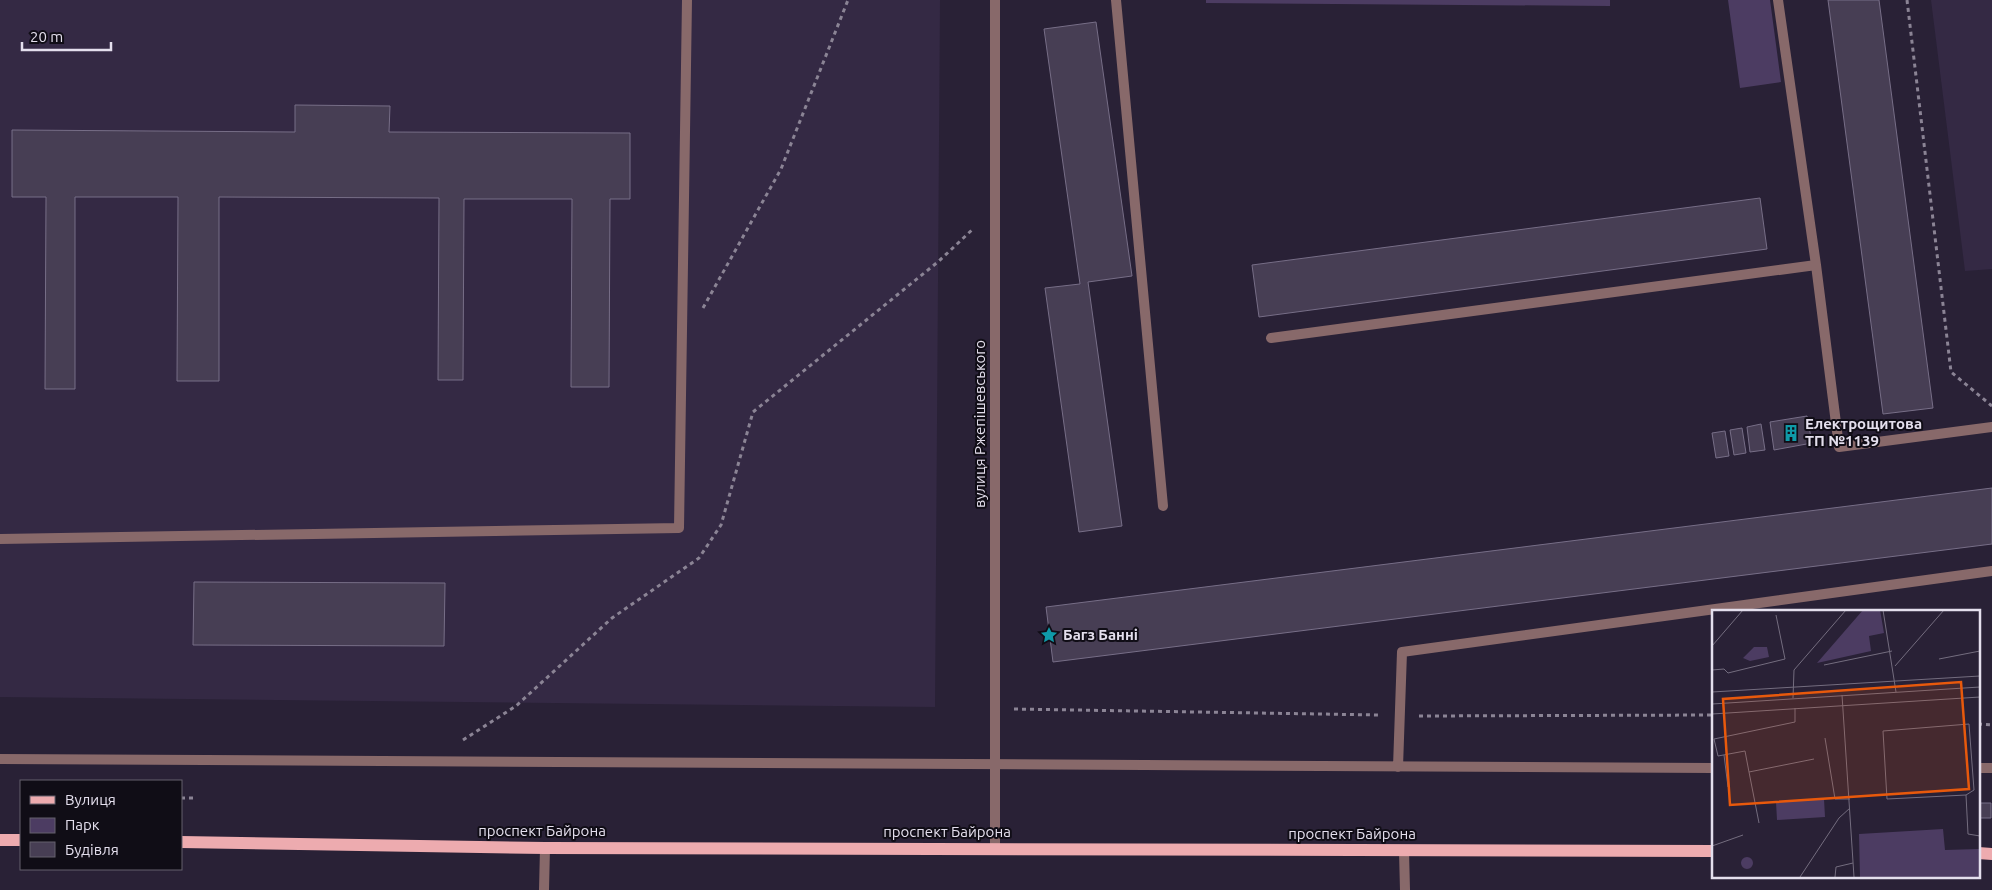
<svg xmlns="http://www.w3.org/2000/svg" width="1992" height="890" viewBox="0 0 1992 890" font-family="Ubuntu,sans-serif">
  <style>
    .built { fill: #342944 }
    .green { fill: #4c3c62 }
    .building { fill: #473e54; stroke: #776e87 }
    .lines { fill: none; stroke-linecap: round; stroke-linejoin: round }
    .path { stroke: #8b8495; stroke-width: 3; stroke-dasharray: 4 4; stroke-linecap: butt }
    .lane { stroke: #88696a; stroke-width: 10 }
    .street { stroke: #88696a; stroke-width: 10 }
    .primary { stroke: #edabaf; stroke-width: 12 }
    .labels { text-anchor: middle; stroke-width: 4; stroke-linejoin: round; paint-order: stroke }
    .street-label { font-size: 15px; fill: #e4dfed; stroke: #100d16 }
    .poi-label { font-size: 15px; font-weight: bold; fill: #e4dfed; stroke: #100d16; text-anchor: start }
    .inset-road { fill: none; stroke: #746d7f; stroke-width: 1 }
    .view { fill: #e8590c; fill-opacity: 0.15; stroke: #e8590c; stroke-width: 2.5 }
    .inset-edge { fill: none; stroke: #e4dfed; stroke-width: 2.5 }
  </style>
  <rect width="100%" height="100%" fill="#292136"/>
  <path class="built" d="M0 0H940L935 707 0 697Z
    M1931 0H1992V269L1965 271Z"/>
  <path class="green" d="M1206 0H1610V6L1206 3Z
    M1728 0H1770L1781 82 1740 88Z"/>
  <path class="building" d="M1828 0H1879L1933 408 1883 414Z
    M1096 22 1132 276 1088 282 1122 526 1079 532 1045 288 1080 284 1044 29Z
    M295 105 390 106 389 132 630 133V199H610L609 387H571L572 199H464L463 380H438L439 198 219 197V381H177L178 197H75V389H45L46 197H12V130L295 132Z
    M1760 198 1767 249 1259 317 1252 265Z
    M1807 416 1812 443 1774 450 1770 422Z
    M1761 424 1765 450 1750 452 1747 427Z
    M1742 428 1746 453 1734 455 1730 430Z
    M1725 431 1729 456 1716 458 1712 433Z
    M1992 488V544L1053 662 1046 607Z
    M194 582 445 583 444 646 193 645Z
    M1978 803H1991V818H1978Z"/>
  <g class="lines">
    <path class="path" d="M1907 0 1951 372 1992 406
      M703 308 781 169 848 0
      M1014 709 1380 715
      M1419 716 1713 715
      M1978 724 1992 725
      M463 740 516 706 612 618 699 558 721 525 753 412 939 261 974 228
      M181 798H195"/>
    <path class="lane" d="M1116 0 1163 506
      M1778 0 1816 265
      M1271 338 1816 265 1839 447 1992 427
      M0 539 679 528 687 0
      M0 759 1713 768
      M1398 767 1402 652 1992 571
      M1978 768H1992
      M1404 851 1405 890
      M544 890 545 848"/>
    <path class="street" d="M995 0V848"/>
    <path class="primary" d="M0 840H21
      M181 842 545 848 1713 851
      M1978 853 1992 854"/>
  </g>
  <defs>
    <g id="building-bare" transform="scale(1.35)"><path d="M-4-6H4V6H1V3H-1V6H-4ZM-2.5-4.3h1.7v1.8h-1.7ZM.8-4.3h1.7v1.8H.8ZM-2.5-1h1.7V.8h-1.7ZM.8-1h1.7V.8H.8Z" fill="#0f9aa8" stroke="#100d16" stroke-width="2.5" paint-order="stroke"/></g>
    <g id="sight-bare" transform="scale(1.35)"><path d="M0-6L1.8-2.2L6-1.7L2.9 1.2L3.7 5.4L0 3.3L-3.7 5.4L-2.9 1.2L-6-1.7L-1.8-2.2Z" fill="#0f9aa8" stroke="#100d16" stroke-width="2.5" paint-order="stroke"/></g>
  </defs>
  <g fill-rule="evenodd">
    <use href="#building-bare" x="1791" y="433"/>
    <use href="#sight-bare" x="1049" y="635"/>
  </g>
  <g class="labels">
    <g class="street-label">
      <text transform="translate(980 424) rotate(-90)" y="5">вулиця Ржепішевського</text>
      <text x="542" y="836">проспект Байрона</text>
      <text x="947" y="837">проспект Байрона</text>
      <text x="1352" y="839">проспект Байрона</text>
    </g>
    <g class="poi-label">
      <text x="1805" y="429">Електрощитова<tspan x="1805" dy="17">ТП №1139</tspan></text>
      <text x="1063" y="640">Багз Банні</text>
    </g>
  </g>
  <g transform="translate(1712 610)">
    <rect width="268" height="268" fill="#292136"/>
    <path d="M151 0H168L172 23 157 26 159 41 105 53ZM42 37H55L57 47 38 51 31 48ZM112 189 113 207 65 210 64 192ZM231 219 233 240 267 239V267H148L147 224ZM29 253a6 6 0 1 1 12 0a6 6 0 1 1-12 0Z" fill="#4c3c62"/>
    <path class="inset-road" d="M171 0 184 82M0 36 31 0M227 49 268 41M112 55 180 41M183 56 232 0M0 60 12 59 16 63 73 49 64 5M0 82 268 66M130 85 142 267M81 88 82 60 134 0M0 94 268 77M83 98V112L2 129 6 146 33 141 37 162 102 149M0 104 268 87M257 114 262 180 254 185 175 189 171 121ZM113 128 123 189H138M12 145 16 177M37 162 47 213M254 185 256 224 268 226M0 236 31 225M88 267 127 208 138 198M123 267 124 257 141 253"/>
    <path class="view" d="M249 72 257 179 18 195 11 89Z"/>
    <rect width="268" height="268" class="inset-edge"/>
  </g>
  <rect x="20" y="780" width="162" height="90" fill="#100d16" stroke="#65616c"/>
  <rect x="30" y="796" width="25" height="8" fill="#edabaf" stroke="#65616c"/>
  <text x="65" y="805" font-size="15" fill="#e4dfed">Вулиця</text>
  <rect x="30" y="818" width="25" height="15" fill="#4c3c62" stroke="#65616c"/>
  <text x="65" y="830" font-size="15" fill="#e4dfed">Парк</text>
  <rect x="30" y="842" width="25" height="15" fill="#473e54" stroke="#65616c"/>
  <text x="65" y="855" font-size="15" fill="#e4dfed">Будівля</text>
  <path d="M22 42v8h89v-8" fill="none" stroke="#e4dfed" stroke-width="2.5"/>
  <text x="30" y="42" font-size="15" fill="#e4dfed" stroke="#100d16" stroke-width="4" paint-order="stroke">20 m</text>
</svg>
